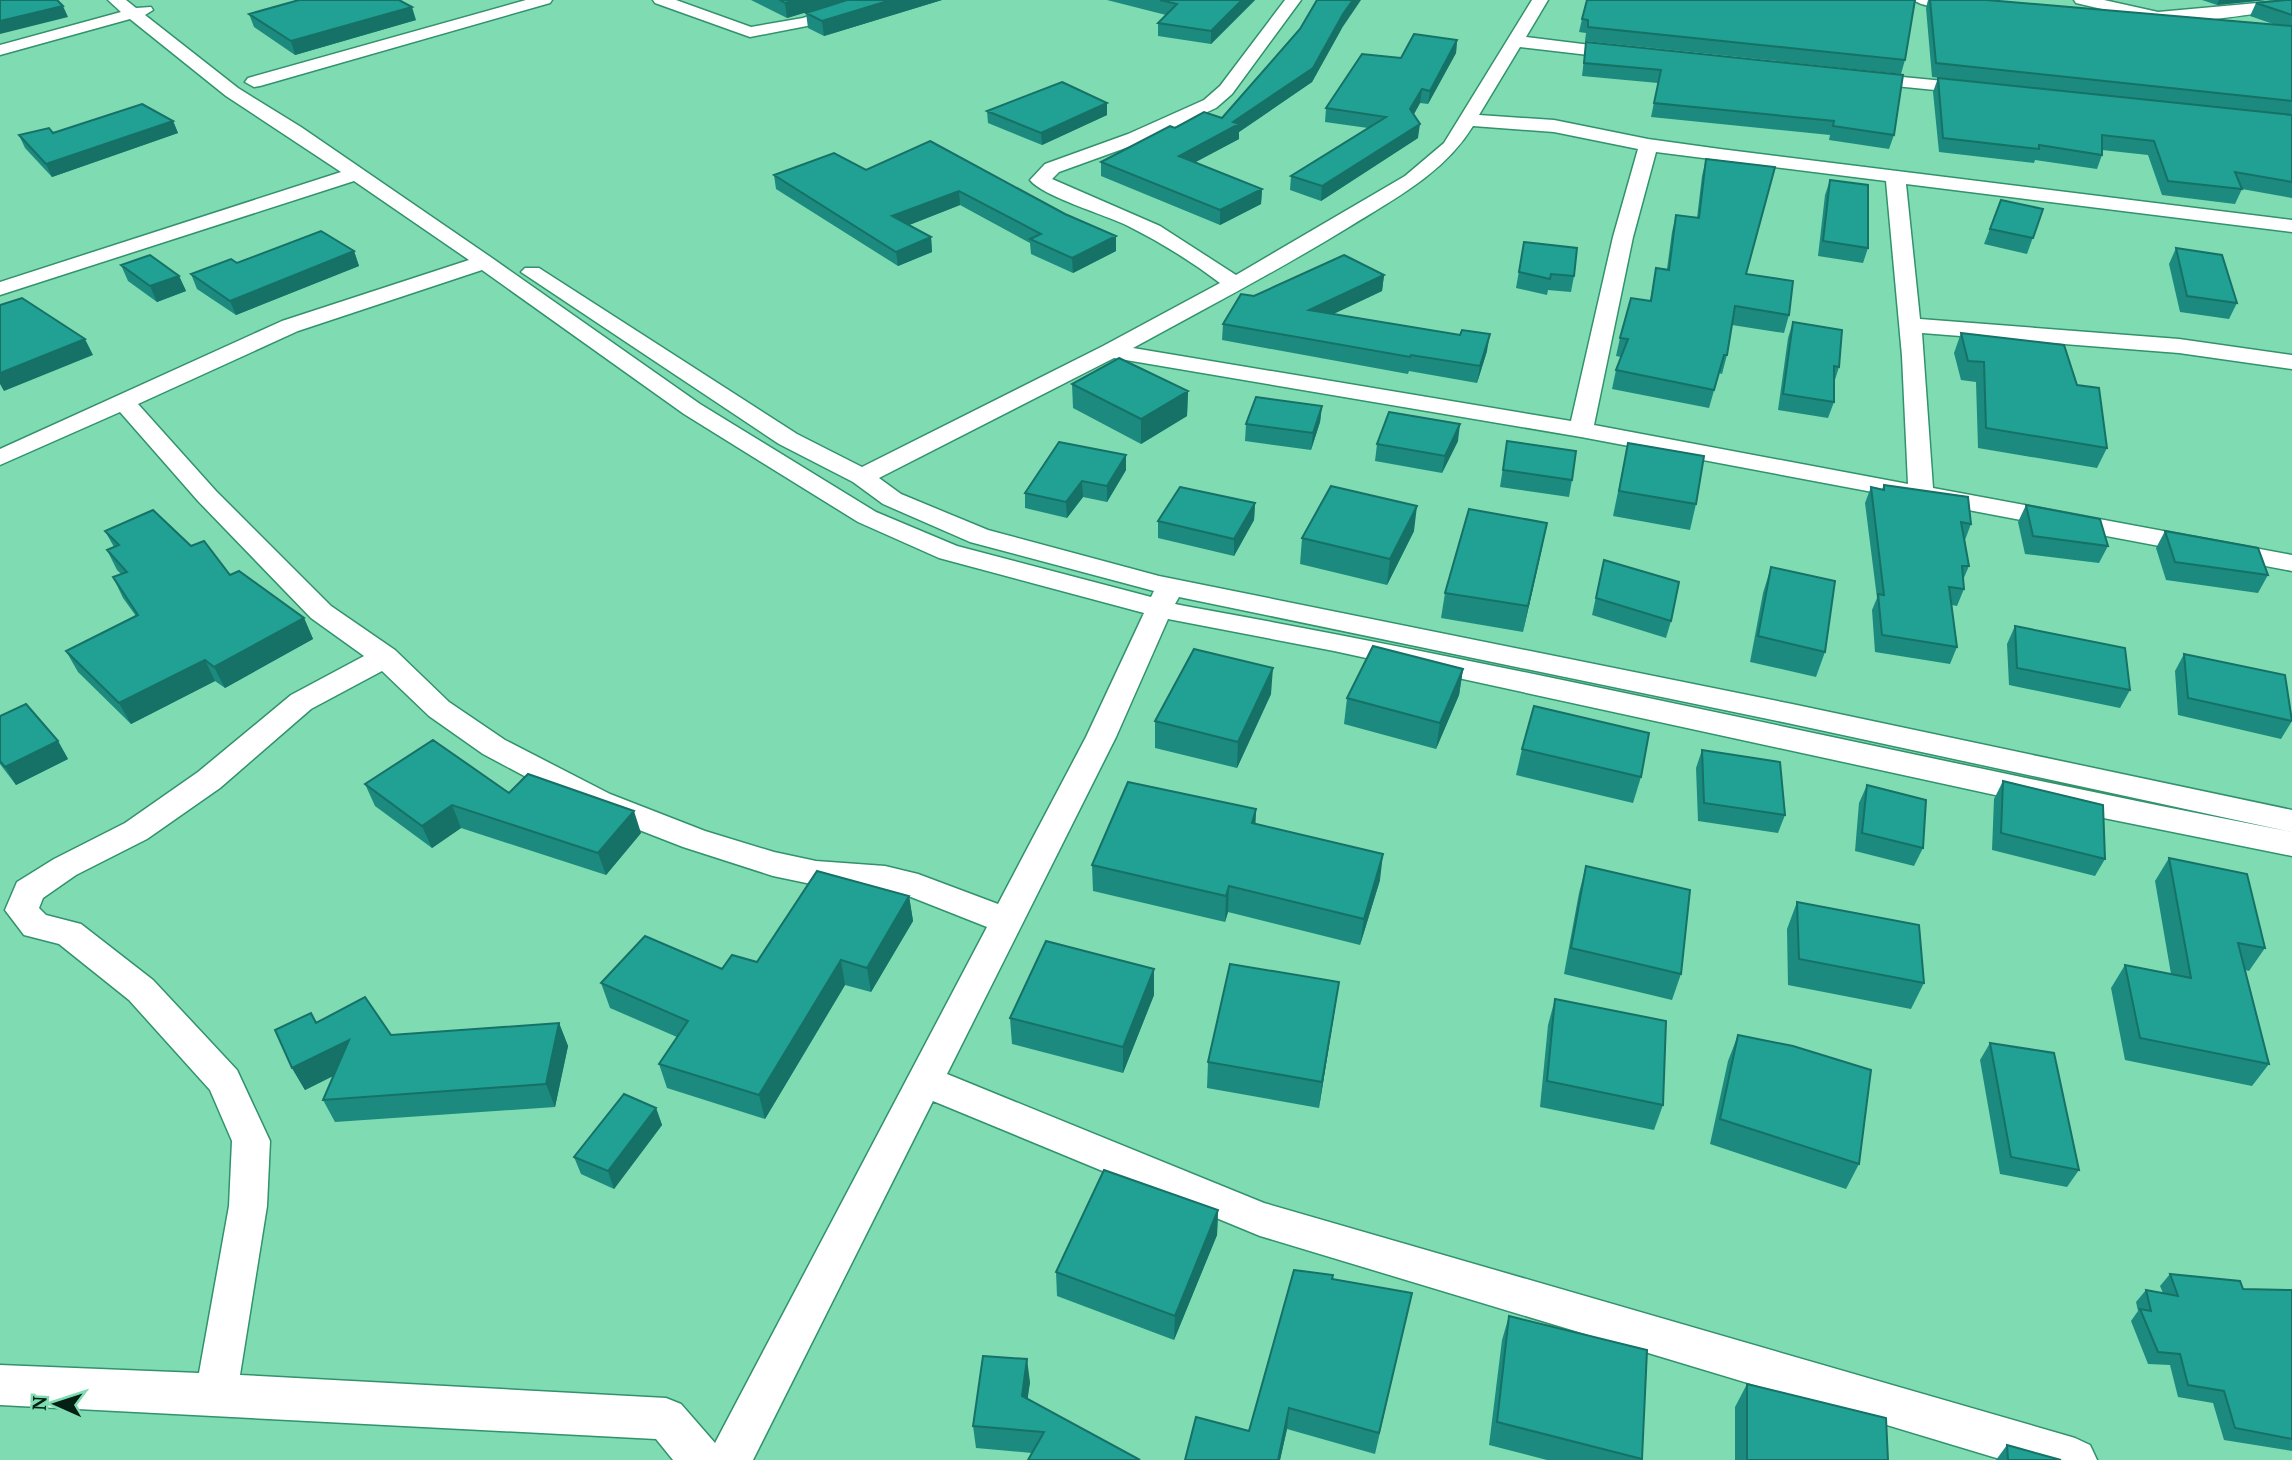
<svg xmlns="http://www.w3.org/2000/svg" width="2292" height="1460" viewBox="0 0 2292 1460" font-family="'PT Serif',serif">
  <style>
    .lines { fill: none; stroke-linecap: round; stroke-linejoin: round }
    .street-casing { stroke: #31926c; stroke-width: 3 }
    .street { fill: #fff; fill-rule: evenodd }
    .wall { fill: #1c8a7e }
    .shaded-wall { fill: #167167 }
    .building { fill: #20a193; stroke: #167167; stroke-width: 2 }
  </style>
  <rect width="100%" height="100%" fill="#7fdbb2"/>
  <g class="lines">
    <g class="street-casing">
      <path id="street" d="M108 0H126L136 8 151 7 153 10 145 15 238 88 301 127 492 258 700 404 876 512 957 546 1151 597 1154 591 970 542 883 504 853 482 779 444 521 272 525 268H539L797 434 862 467 1103 346 1220 283C1191 261 1160 242 1128 226 1106 215 1042 196 1030 180L1045 164 1128 134 1204 100 1220 86 1285 0H1301L1232 94 1216 108 1142 142 1059 172 1052 179 1160 226 1236 275 1405 176 1444 143 1532 0H1548L1526 37 1623 49 1632 54 1623 59 1520 47 1479 115 1554 120 1648 139 1720 149 2292 220V232L1906 184 1920 319 2179 339 2292 355V369L2179 353 1922 333 1933 488 2292 555V571L1581 437 1114 358 879 478 901 494 988 530 1159 576 1792 704 2292 810V856L2064 810 1334 651 1168 619 1116 737 947 1074 1264 1203 2075 1438 2090 1445 2097 1460H2003L1260 1236 933 1101 753 1460H673L656 1439 0 1405V1365L199 1373 229 1206 232 1141 210 1090 129 1000 59 944 24 935 5 910 17 882 54 859 125 823 198 772 291 695 364 656 311 618 198 501 120 412 0 465V449L282 321 469 260 354 181 0 295V282L341 172 226 96 130 19 0 55V45L121 12ZM1473 126 1554 132 1638 149 1613 237 1571 421 1133 348C1206 308 1279 270 1349 227 1396 198 1444 173 1473 126ZM1656 152 1886 181 1902 356 1908 484 1594 425 1633 237ZM482 270 684 414 858 522 939 558 1144 613 1086 737 998 904 918 874 885 866 816 861 774 852 705 831 610 794 505 740 449 702 395 650 331 606 216 491 138 404 298 331ZM1179 597 1792 724 2292 832C1922 760 1556 673 1185 606L1175 604ZM382 671 429 716 483 754 588 810 683 847 773 876 816 885 885 890 911 897 987 927 715 1443 681 1404 666 1398 240 1375 267 1206 270 1141 237 1070 153 980 81 924 46 915 39 908 43 898 76 875 147 839 220 788 311 709Z
        M526 0H552L550 3 260 86 254 87 245 82 248 78Z
        M653 0H676L751 27 803 18 856 0H880L878 3 812 25 750 37 655 3Z
        M1914 0H1970L1975 4C1967 12 1922 8 1914 0Z
        M2074 0H2104L2158 12 2292 0V9C2252 13 2169 29 2133 20L2132 16 2076 3Z
        M1861 73 1975 84 1984 89 1975 94 1855 82 1852 78Z"/>
    </g>
    <use href="#street" class="street"/>
  </g>
  <path class="wall" d="M751 0H847L787 18Z
    M847 0H942L824 36 808 28 806 13Z
    M1107 0H1255L1211 44 1158 36V23L1166 15Z
    M1928 0H1987L2276 25 2250 16 2256 3 2292 0V198L2242 189 2235 204 2162 195 2148 155 2102 150V155L2097 169 2035 160 2034 163 1939 152 1933 92 1938 78 2280 114 1932 77 1926 8Z
    M2202 0H2266L2217 5Z
    M249 14 416 20 295 55 254 27Z
    M1582 19 1905 60 1901 74 1585 41 1586 33 1579 32Z
    M1342 28 1312 82 1239 132V139L1195 162 1262 189 1261 204 1220 225 1101 176V162L1175 128 1222 118Z
    M1457 40 1456 53 1428 104 1420 103 1414 114 1418 138 1321 201 1290 190 1291 176 1368 128 1325 122 1326 108 1401 58Z
    M1586 42 1894 135 1889 149 1829 140 1830 135 1651 117 1658 83 1582 76Z
    M1107 103V115L1042 145 988 123 987 111Z
    M173 121 178 133 52 177 25 148 19 135Z
    M930 141 1116 251 1073 273 1031 254 1030 243 960 205 909 225 931 237 932 252 898 266 776 189 774 175 866 170Z
    M1706 159 1746 274 1789 315 1784 333 1732 325 1727 355 1722 374 1719 373 1709 408 1612 389 1616 370 1621 357 1616 356 1620 338 1650 301 1656 268 1667 269 1672 232 1676 215 1697 218 1702 176Z
    M1830 180 1868 248 1863 263 1818 256 1825 195Z
    M2001 200 2043 209 2027 254 1984 244Z
    M1524 242 1574 276 1571 292 1548 290 1547 295 1516 288Z
    M2176 248 2237 303 2229 319 2180 312 2169 264Z
    M354 251 359 266 236 315 197 289 191 274 237 263Z
    M121 265 179 276 186 291 157 302 128 281Z
    M1384 275 1382 291 1333 314 1487 351 1477 383 1409 371 1408 374 1222 340 1223 324 1254 296Z
    M1793 322 1839 367 1834 383V402L1828 418 1778 410 1788 338Z
    M1961 333 2077 385 2107 448 2097 468 1978 448 1976 382 1961 380 1954 353Z
    M1072 384 1188 391 1187 416 1141 444 1073 408Z
    M1322 406 1320 422 1311 450 1245 441 1246 424Z
    M1458 441 1442 473 1375 461 1377 444Z
    M1507 441 1572 480 1569 497 1500 487Z
    M1628 443 1696 504 1690 530 1613 516Z
    M1126 470 1107 502 1083 497 1067 518 1025 508V493Z
    M1884 485 1971 524 1965 540 1969 566 1963 580 1964 589 1957 606 1952 605 1957 647 1950 664 1875 652 1872 610 1877 598 1865 503 1871 487 1882 489Z
    M1255 503 1254 520 1234 556 1158 538V521Z
    M2026 505 2108 546 2099 563 2025 554 2018 522Z
    M105 531 191 546 230 575 304 618 313 639 225 688 215 681 131 724 78 672 66 651 136 616 123 598 113 577 121 574 117 570 107 550 114 547Z
    M1414 531 1387 585 1300 564 1302 538Z
    M2165 531 2268 575 2258 593 2166 580 2156 548Z
    M1542 548 1523 632 1441 618 1445 593Z
    M1604 560 1671 621 1666 638 1592 615Z
    M1771 567 1825 652 1816 677 1750 662 1763 593Z
    M2015 626 2130 690 2120 708 2009 685 2007 644Z
    M2184 654 2292 721 2281 739 2178 715 2175 671Z
    M1463 669 1459 695 1436 749 1344 724 1347 698Z
    M1271 694 1237 768 1155 748V721Z
    M0 716 58 741 68 759 16 785 0 764Z
    M1522 749 1641 777 1633 803 1516 775Z
    M1702 750 1785 815 1778 833 1698 821 1696 768Z
    M2003 781 2105 859 2095 876 1992 850 1994 799Z
    M365 784 509 793 641 833 606 875 461 828 432 848 375 806Z
    M1867 785 1923 848 1914 866 1855 851 1859 803Z
    M1256 809 1255 824 1380 880 1360 945 1228 912 1225 922 1093 891 1092 865Z
    M2169 858 2265 948 2249 971 2245 970 2269 1064 2252 1086 2125 1060 2111 988 2125 965 2171 974 2155 881Z
    M1586 866 1681 974 1672 1000 1564 974 1579 893Z
    M909 896 913 921 871 992 845 985 765 1119 667 1088 659 1064 677 1037 610 1008 601 983 722 969 757 962Z
    M1797 902 1924 983 1911 1009 1788 985 1787 929Z
    M1154 995 1123 1073 1012 1044 1010 1018Z
    M1555 999 1663 1105 1654 1130 1540 1107 1548 1025Z
    M1335 1008 1319 1108 1207 1088 1208 1062Z
    M317 1023 391 1035 559 1023 568 1046 555 1107 335 1122 323 1100 333 1076 305 1090 292 1068Z
    M1738 1035 1859 1164 1846 1189 1710 1144 1728 1061Z
    M1990 1043 2079 1170 2067 1187 2000 1174 1980 1060Z
    M656 1108 662 1125 614 1189 581 1174 574 1157Z
    M1218 1210 1217 1235 1174 1340 1057 1296 1056 1272Z
    M2170 1274 2243 1289 2292 1290V1451L2224 1440 2213 1403 2178 1397 2170 1365 2148 1364 2131 1321 2138 1311 2136 1302 2146 1290 2163 1293 2160 1286Z
    M1333 1279 1407 1315 1375 1454 1287 1429 1280 1460H1185L1249 1431Z
    M1509 1316 1642 1459 1641 1460H1547L1489 1445 1502 1340Z
    M1030 1382 1027 1399 1140 1460 1032 1453 976 1448 973 1426Z
    M1747 1384 1888 1460H1735V1407Z
    M2007 1445 2061 1460H1996Z"/>
  <path class="shaded-wall" d="M795 0H847L787 18 785 3Z
    M891 0H942L824 36 822 21Z
    M1242 0H1255L1211 44V31Z
    M1353 0H1361L1342 28 1312 82 1239 132V139L1179 171V156L1233 122 1343 14Z
    M2219 0H2266L2217 5Z
    M63 6 68 17 0 34V21Z
    M412 7 416 20 295 55 291 41Z
    M1457 40 1456 53 1428 104 1430 91Z
    M1422 89 1420 103 1409 123 1410 109Z
    M1107 103V115L1042 145 1041 133Z
    M173 121 178 133 52 177 46 164Z
    M1420 124 1418 138 1321 201 1322 186Z
    M1262 189 1261 204 1220 225V210Z
    M959 191 960 205 894 231 892 216Z
    M1116 236V251L1073 273 1072 258Z
    M931 237 932 252 898 266 896 252Z
    M354 251 359 266 236 315 230 301Z
    M1384 275 1382 291 1308 326 1309 310Z
    M179 276 186 291 157 302 150 286Z
    M1490 334 1487 351 1477 383 1480 366Z
    M85 339 93 355 4 391 0 384V373Z
    M1188 391 1187 416 1141 444V419Z
    M1322 406 1320 422 1311 450 1313 433Z
    M1460 424 1458 441 1442 473 1445 456Z
    M1126 455V470L1107 502V486Z
    M1082 481 1083 497 1067 518 1066 502Z
    M1255 503 1254 520 1234 556V539Z
    M1417 506 1414 531 1387 585 1390 559Z
    M1547 523 1542 548 1523 632 1528 606Z
    M304 618 313 639 225 688 214 667Z
    M205 660 215 681 131 724 119 703Z
    M1273 668 1271 694 1237 768 1238 742Z
    M1463 669 1459 695 1436 749 1440 723Z
    M58 741 68 759 16 785 5 767Z
    M452 805 461 828 432 848 422 826Z
    M1256 809 1255 836 1252 823Z
    M634 811 641 833 606 875 598 853Z
    M1383 854 1380 880 1360 945 1364 919Z
    M1229 886 1228 912 1225 922 1226 896Z
    M909 896 913 921 871 992 867 968Z
    M841 960 845 985 765 1119 759 1095Z
    M1154 969V995L1123 1073V1047Z
    M1339 982 1335 1008 1319 1108 1322 1082Z
    M559 1023 568 1046 555 1107 546 1084Z
    M349 1040 361 1062 305 1090 292 1068Z
    M656 1108 662 1125 614 1189 608 1171Z
    M1218 1210 1217 1235 1174 1340 1175 1316Z
    M1027 1359 1030 1382 1025 1418 1022 1396Z
    M1289 1408 1287 1429 1280 1460H1278Z"/>
  <path class="building" d="M0 0H57L63 6 0 21Z
    M299 0H399L412 7 291 41 249 14Z
    M780 0H795L785 3Z
    M847 0H891L822 21 806 13Z
    M1160 0H1242L1211 31 1158 23 1177 4Z
    M1317 0H1353L1343 14 1313 68 1233 122 1239 124 1179 156 1262 189 1220 210 1101 162 1170 126 1175 128 1204 112 1222 118 1300 29Z
    M1587 0H1915L1905 60 1588 27V20L1582 19Z
    M1930 0H1987L2292 26V101L1936 63Z
    M2286 0H2292V15L2256 3Z
    M1414 34 1457 40 1430 91 1422 89 1410 109 1420 124 1322 186 1291 176 1386 117 1326 108 1362 54 1401 58Z
    M1586 42 1903 75 1894 135 1833 126 1834 121 1654 103 1661 70 1584 63Z
    M1938 78 2292 115V182L2235 172 2242 189 2168 181 2154 141 2102 135V155L2039 145V149L1943 138Z
    M1062 82 1107 103 1041 133 987 111Z
    M142 104 173 121 46 164 19 135 49 128 53 133Z
    M930 141 1065 214 1116 236 1072 258 1030 239 1041 234 959 191 892 216 931 237 896 252 774 175 834 153 866 170Z
    M1706 159 1775 167 1746 274 1793 281 1789 315 1735 306 1727 355H1724L1714 390 1616 370 1628 339 1620 338 1631 298 1651 301 1656 268 1669 270 1676 215 1699 218Z
    M1830 180 1868 185V248L1823 241Z
    M2001 200 2043 209 2033 238 1990 229Z
    M321 231 354 251 230 301 191 274 231 259 237 263Z
    M1524 242 1577 248 1574 276 1551 274 1550 279 1519 272Z
    M2176 248 2222 255 2237 303 2187 296Z
    M150 255 179 276 150 286 121 265Z
    M1344 255 1384 275 1309 310 1460 335 1462 330 1490 334 1480 366 1411 355 1410 357 1223 324 1241 294 1254 296Z
    M22 298 85 339 0 373V305Z
    M1793 322 1842 330 1839 367 1834 366V402L1783 394Z
    M1961 333 2064 345 2077 385 2099 388 2107 448 1986 428 1984 362 1968 361Z
    M1119 358 1188 391 1141 419 1072 384Z
    M1256 397 1322 406 1313 433 1246 424Z
    M1389 412 1460 424 1445 456 1377 444Z
    M1507 441 1576 451 1572 480 1503 470Z
    M1059 442 1126 455 1107 486 1082 481 1066 502 1025 493Z
    M1628 443 1704 456 1696 504 1619 491Z
    M1884 485 1968 497 1971 524 1961 522 1969 566H1962L1964 589 1949 587 1957 647 1882 635 1878 594 1884 595 1871 487 1884 490Z
    M1331 486 1417 506 1390 559 1302 538Z
    M1180 487 1255 503 1234 539 1158 521Z
    M2026 505 2100 519 2108 546 2033 536Z
    M1469 509 1547 523 1528 606 1445 593Z
    M153 510 191 546 204 541 230 575 239 571 304 618 214 667 205 660 119 703 66 651 138 615 113 577 127 572 107 550 119 545 105 531Z
    M2165 531 2258 548 2268 575 2175 562Z
    M1604 560 1679 582 1671 621 1596 598Z
    M1771 567 1835 581 1825 652 1758 636Z
    M2015 626 2125 648 2130 690 2017 668Z
    M1373 646 1463 669 1440 723 1347 698Z
    M1194 649 1273 668 1238 742 1155 721Z
    M2184 654 2285 675 2292 721 2188 698Z
    M26 704 58 741 5 767 0 761V716Z
    M1534 706 1649 733 1641 777 1522 749Z
    M433 740 509 793 528 774 634 811 598 853 452 805 422 826 365 784Z
    M1702 750 1780 762 1785 815 1704 803Z
    M2003 781 2103 805 2105 859 2001 833Z
    M1128 782 1256 809 1252 823 1383 854 1364 919 1229 886 1226 896 1092 865Z
    M1867 785 1926 800 1923 848 1862 833Z
    M2169 858 2247 874 2265 948 2238 943 2269 1064 2140 1038 2125 965 2191 978Z
    M1586 866 1690 890 1681 974 1571 948Z
    M817 871 909 896 867 968 841 960 759 1095 659 1064 688 1021 601 983 645 936 722 969 732 955 757 962Z
    M1797 902 1919 925 1924 983 1799 959Z
    M1046 941 1154 969 1123 1047 1010 1018Z
    M1230 964 1339 982 1322 1082 1208 1062Z
    M365 997 391 1035 559 1023 546 1084 323 1100 349 1040 292 1068 275 1030 311 1013 316 1023Z
    M1555 999 1666 1021 1663 1105 1547 1081Z
    M1738 1035 1793 1046 1871 1070 1859 1164 1720 1119Z
    M1990 1043 2054 1053 2079 1170 2011 1157Z
    M624 1094 656 1108 608 1171 574 1157Z
    M1104 1170 1218 1210 1175 1316 1056 1272Z
    M1294 1270 1333 1275 1332 1279 1412 1293 1379 1433 1289 1408 1278 1460H1185L1196 1417 1249 1431Z
    M2170 1274 2240 1281 2243 1289 2292 1290V1439L2235 1428 2224 1391 2188 1385 2180 1354 2158 1352 2140 1309 2151 1311 2146 1290 2178 1296Z
    M1509 1316 1647 1350 1642 1459 1497 1422Z
    M983 1356 1027 1359 1022 1396 1140 1460H1028L1044 1432 973 1426Z
    M1747 1384 1886 1418 1888 1460H1747Z
    M2007 1445 2061 1460H2008Z"/>
  <g transform="translate(56 1404) rotate(273)" stroke="#7fdbb2" stroke-width="5" paint-order="stroke">
  <path d="M0-5L12 26L0 18L-12 26Z" fill="#032014"/>
  <text y="-10" font-size="19" font-weight="bold" text-anchor="middle" fill="#032014">N</text>
  </g>
</svg>
